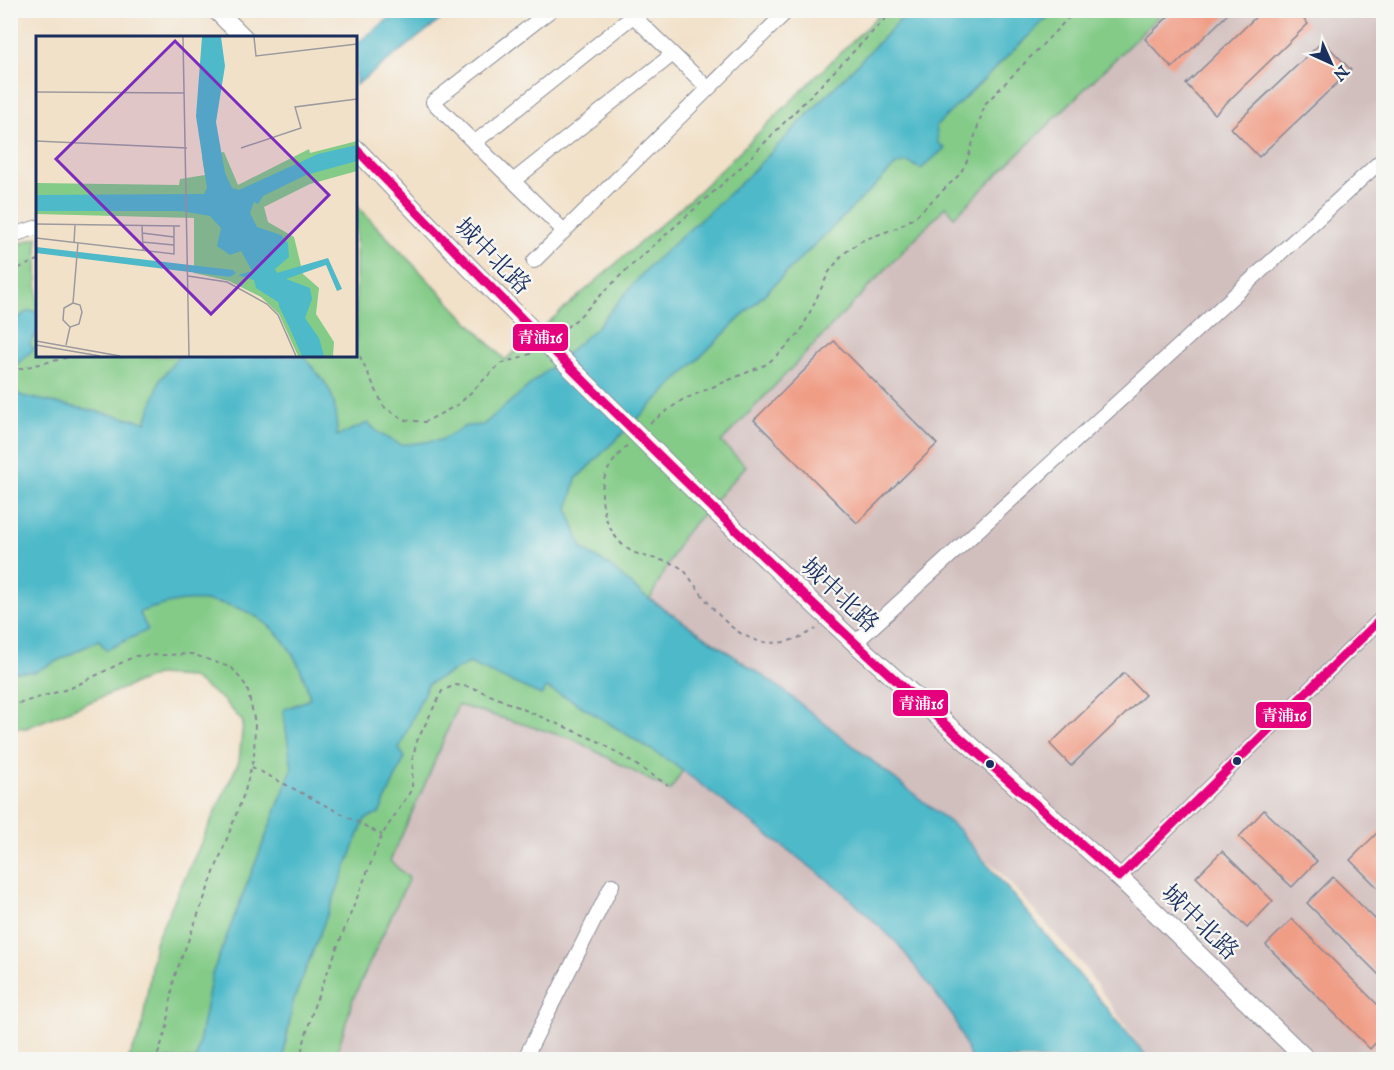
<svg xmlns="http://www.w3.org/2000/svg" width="1394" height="1070" viewBox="0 0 1394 1070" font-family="'IM FELL English','Noto Serif SC',serif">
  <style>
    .industrial { fill: #d1bfbe }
    .green { fill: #83cb87; stroke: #4f7d72; stroke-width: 1.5 }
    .water { fill: #4db9c9; stroke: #347494; stroke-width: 1.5 }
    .building { fill: #f09d86 }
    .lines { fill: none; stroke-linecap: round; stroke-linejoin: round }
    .minor-casing { stroke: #868894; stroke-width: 16 }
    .tertiary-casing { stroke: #868894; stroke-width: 20 }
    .path { stroke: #868894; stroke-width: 2; stroke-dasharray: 4.5 4.5; stroke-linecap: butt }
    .minor { stroke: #fff; stroke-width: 14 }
    .tertiary { stroke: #fff; stroke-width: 18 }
    .tertiary-bridge-casing { stroke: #868894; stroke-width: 20; stroke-linecap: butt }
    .tertiary-bridge { stroke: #fff; stroke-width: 18 }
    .bus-1-casing { stroke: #f6f6f2; stroke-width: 14 }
    .bus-1 { stroke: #e5007d; stroke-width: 9 }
    .bus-dot { fill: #1b2f5e; stroke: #f6f6f2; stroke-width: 2 }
    .labels { text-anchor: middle; stroke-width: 4.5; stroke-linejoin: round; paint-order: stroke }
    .street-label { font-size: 24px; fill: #1b2f5e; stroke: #f6f6f2 }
    .inset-river { fill: none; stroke: #4db9c9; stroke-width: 3 }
    .inset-road { fill: none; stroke: #9c9a9e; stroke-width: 1.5 }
    .view { fill: #7b2cbf; fill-opacity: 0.15; stroke: #7b2cbf; stroke-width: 3 }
    .inset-edge { fill: none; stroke: #1b2f5e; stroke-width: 3 }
    .line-badge { stroke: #f6f6f2; stroke-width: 2 }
    .badge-label { font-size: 16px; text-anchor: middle; font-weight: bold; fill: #fff }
  </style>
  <rect width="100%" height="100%" fill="#f6f6f2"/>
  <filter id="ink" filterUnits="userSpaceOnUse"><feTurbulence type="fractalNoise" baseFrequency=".0167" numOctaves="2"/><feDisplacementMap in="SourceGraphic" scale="12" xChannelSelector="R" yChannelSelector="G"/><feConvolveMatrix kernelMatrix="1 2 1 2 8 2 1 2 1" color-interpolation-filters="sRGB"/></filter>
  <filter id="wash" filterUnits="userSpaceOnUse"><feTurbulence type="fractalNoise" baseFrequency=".008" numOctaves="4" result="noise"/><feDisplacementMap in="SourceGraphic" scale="24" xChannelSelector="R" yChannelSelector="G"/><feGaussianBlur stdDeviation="1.35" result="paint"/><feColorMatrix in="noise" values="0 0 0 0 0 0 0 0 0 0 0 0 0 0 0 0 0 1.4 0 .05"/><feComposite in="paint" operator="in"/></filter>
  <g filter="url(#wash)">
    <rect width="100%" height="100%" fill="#f2e1c9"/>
    <path class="industrial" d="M1054 11H1383V1059H1149L1082 964 1000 872 906 789 779 687 642 594 576 479Z
      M428 684 671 762 841 890 898 944 954 1018 971 1059 283 1060Z"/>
    <path class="green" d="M883 11H1164L954 217 946 206 721 442 746 466 683 536 650 599 747 665 670 791 573 739 458 705 426 782 390 861 409 878 353 999 335 1059H128L141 1033 155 942 239 761 243 722 223 700 191 677 156 675 26 728 11 727 10 247 37 237 38 356H356V205L505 360 697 193Z"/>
    <path class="water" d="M399 11H452L356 85V44Z
      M909 11H1054L936 126 938 143 945 148 921 169 908 162 896 165 576 479 568 509 582 549 610 566 642 594 779 687 958 829 1149 1059H971L954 1018 898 944 841 890 671 762 570 699 546 688 541 695 469 663 428 684 399 749 405 757 379 814 365 819 293 1002 283 1059H196L212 974 292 769 283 710 310 699C295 634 252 597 184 601 170 602 154 608 139 612L148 630 106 650 99 640 35 672H11L10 387 22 396 146 422 160 380 179 356H303C331 389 336 391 337 436L368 423 380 434 401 445 441 440 466 426 483 425 595 329 649 266 744 180Z
      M28 311 37 312V331L30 344 34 349 11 369V323Z"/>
    <g id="blocks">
      <path class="building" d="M1175 10H1232L1172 68 1145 39Z
        M1263 10H1295L1308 24 1215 114 1186 84Z
        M1323 41 1351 70 1259 157 1231 128Z
        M834 341 937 444 857 523 754 420Z
        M1124 673 1145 695 1071 766 1050 744Z
        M1264 810 1317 861 1292 887 1239 837Z
        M1383 827V893L1350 860Z
        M1222 851 1273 901 1247 928 1196 877Z
        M1333 877 1383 927V979L1307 903Z
        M1292 919 1383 1010V1035L1370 1049 1266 945Z"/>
    </g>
  </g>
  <g filter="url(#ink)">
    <use href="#blocks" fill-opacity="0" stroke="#868894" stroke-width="1.5"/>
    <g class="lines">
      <g class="minor-casing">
        <path id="minor" d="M551 10 433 102 564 231
          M627 10 708 88
          M474 143 633 16
          M513 181 673 54
          M10 236 38 227
          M534 261 788 10
          M855 643 1384 158
          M1119 877 1384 616
          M524 1060 612 885"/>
      </g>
      <g class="tertiary-casing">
        <path id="tertiary" d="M216 10 244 38
          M356 149 472 270
          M710 506 855 643 1119 877 1307 1060"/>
      </g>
      <path class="path" d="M10 272 38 260
        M559 333 577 319 622 274 739 169 894 10
        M356 348 384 407 405 420 425 422 459 404 500 364 533 353
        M10 371 74 356
        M650 423 682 400 767 364 784 349 800 333 829 272 843 254 861 241 899 227 915 217 960 174 967 161 985 104 1076 10
        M627 446C618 455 610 464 605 476 596 501 608 538 631 551 648 560 668 558 684 570 718 617 751 668 816 629
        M10 706 71 688 135 656 192 654 232 668 247 687 255 723 254 756 245 791 174 978 167 1027 156 1060
        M252 767 382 835
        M299 1060 314 1006 382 835 412 789 413 756 417 741 442 691 455 685 471 687 600 742 668 785"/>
      <use href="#minor" class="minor"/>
      <use href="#tertiary" class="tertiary"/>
      <g class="tertiary-bridge-casing">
        <path id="tertiary-bridge" d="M472 270 710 506"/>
      </g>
      <use href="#tertiary-bridge" class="tertiary-bridge"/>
      <g class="bus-1-casing">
        <path id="bus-1" d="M356 149C518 317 682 482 853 641 940 722 1030 799 1119 877
          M1119 877 1384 616"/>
      </g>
      <use href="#bus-1" class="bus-1"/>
    </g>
  </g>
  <g class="bus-dot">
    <circle cx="1237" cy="761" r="5"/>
    <circle cx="990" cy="764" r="5"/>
  </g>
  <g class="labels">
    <g class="street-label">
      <text transform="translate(493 256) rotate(45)" y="8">城中北路</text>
      <text transform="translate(840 595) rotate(43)" y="8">城中北路</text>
      <text transform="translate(1200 922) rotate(44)" y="8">城中北路</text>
    </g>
  </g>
  <g transform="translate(36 36)">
    <rect width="321" height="321" fill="#f2e1c9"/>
    <path d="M321 105V135L274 148 228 171 232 186 258 201 267 238 283 252 280 278 298 306 297 320H262L243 278 225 261 193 245 158 237V182L0 178V147L143 149 144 143 169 139 166 121 188 116 202 149 273 113 274 117Z" fill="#83cb87"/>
    <path d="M166 1H185L189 30 180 86 189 137 196 152 203 154 282 118 321 109V125L270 139 227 160 222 168 218 166 214 177 221 191 245 199 252 207 253 221 239 233 241 237 292 222 306 253 301 255 290 229 250 243 274 252 276 263 269 282 283 302 288 320H266L242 266 220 252 218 244 202 239 216 235 205 215 194 219 181 210 185 192 174 180 145 175H0V159L168 158 171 152 160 80ZM0 211 197 234 200 237 194 241 0 217Z" fill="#4db9c9"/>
    <path class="inset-river" d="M244 269 253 287"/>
    <path class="inset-road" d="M147 1 153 320M218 1 220 20 321 8M0 56 148 57M0 105 151 112M205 112 265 92 259 71 321 63M0 188 144 190M106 189 107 214M106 197 138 201M0 202 138 218V190M106 206 138 209M38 207 39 189M152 240 191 246 231 268 242 279 260 320M34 291 27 284 28 272 37 267M0 305 84 320M0 309 64 320M30 309 34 291 43 288 46 276 44 269 37 267 42 207"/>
    <path class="view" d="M139 5 293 159 175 278 20 123Z"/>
    <rect width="321" height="321" class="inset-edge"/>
  </g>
  <g class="line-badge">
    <rect x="512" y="323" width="57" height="29" rx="6" fill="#e5007d"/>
    <rect x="892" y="689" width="57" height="28" rx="6" fill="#e5007d"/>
    <rect x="1255" y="701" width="57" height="28" rx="6" fill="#e5007d"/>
  </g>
  <g class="badge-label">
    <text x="540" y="343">青浦16</text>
    <text x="921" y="709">青浦16</text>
    <text x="1284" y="721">青浦16</text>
  </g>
  <rect width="1394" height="1070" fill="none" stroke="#f6f6f2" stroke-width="36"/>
  <g transform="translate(1331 63) rotate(135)" stroke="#f6f6f2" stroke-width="4.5" paint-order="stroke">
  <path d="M0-4.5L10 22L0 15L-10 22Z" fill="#1b2f5e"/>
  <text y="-9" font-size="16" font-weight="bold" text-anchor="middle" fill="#1b2f5e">N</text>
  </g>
</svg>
